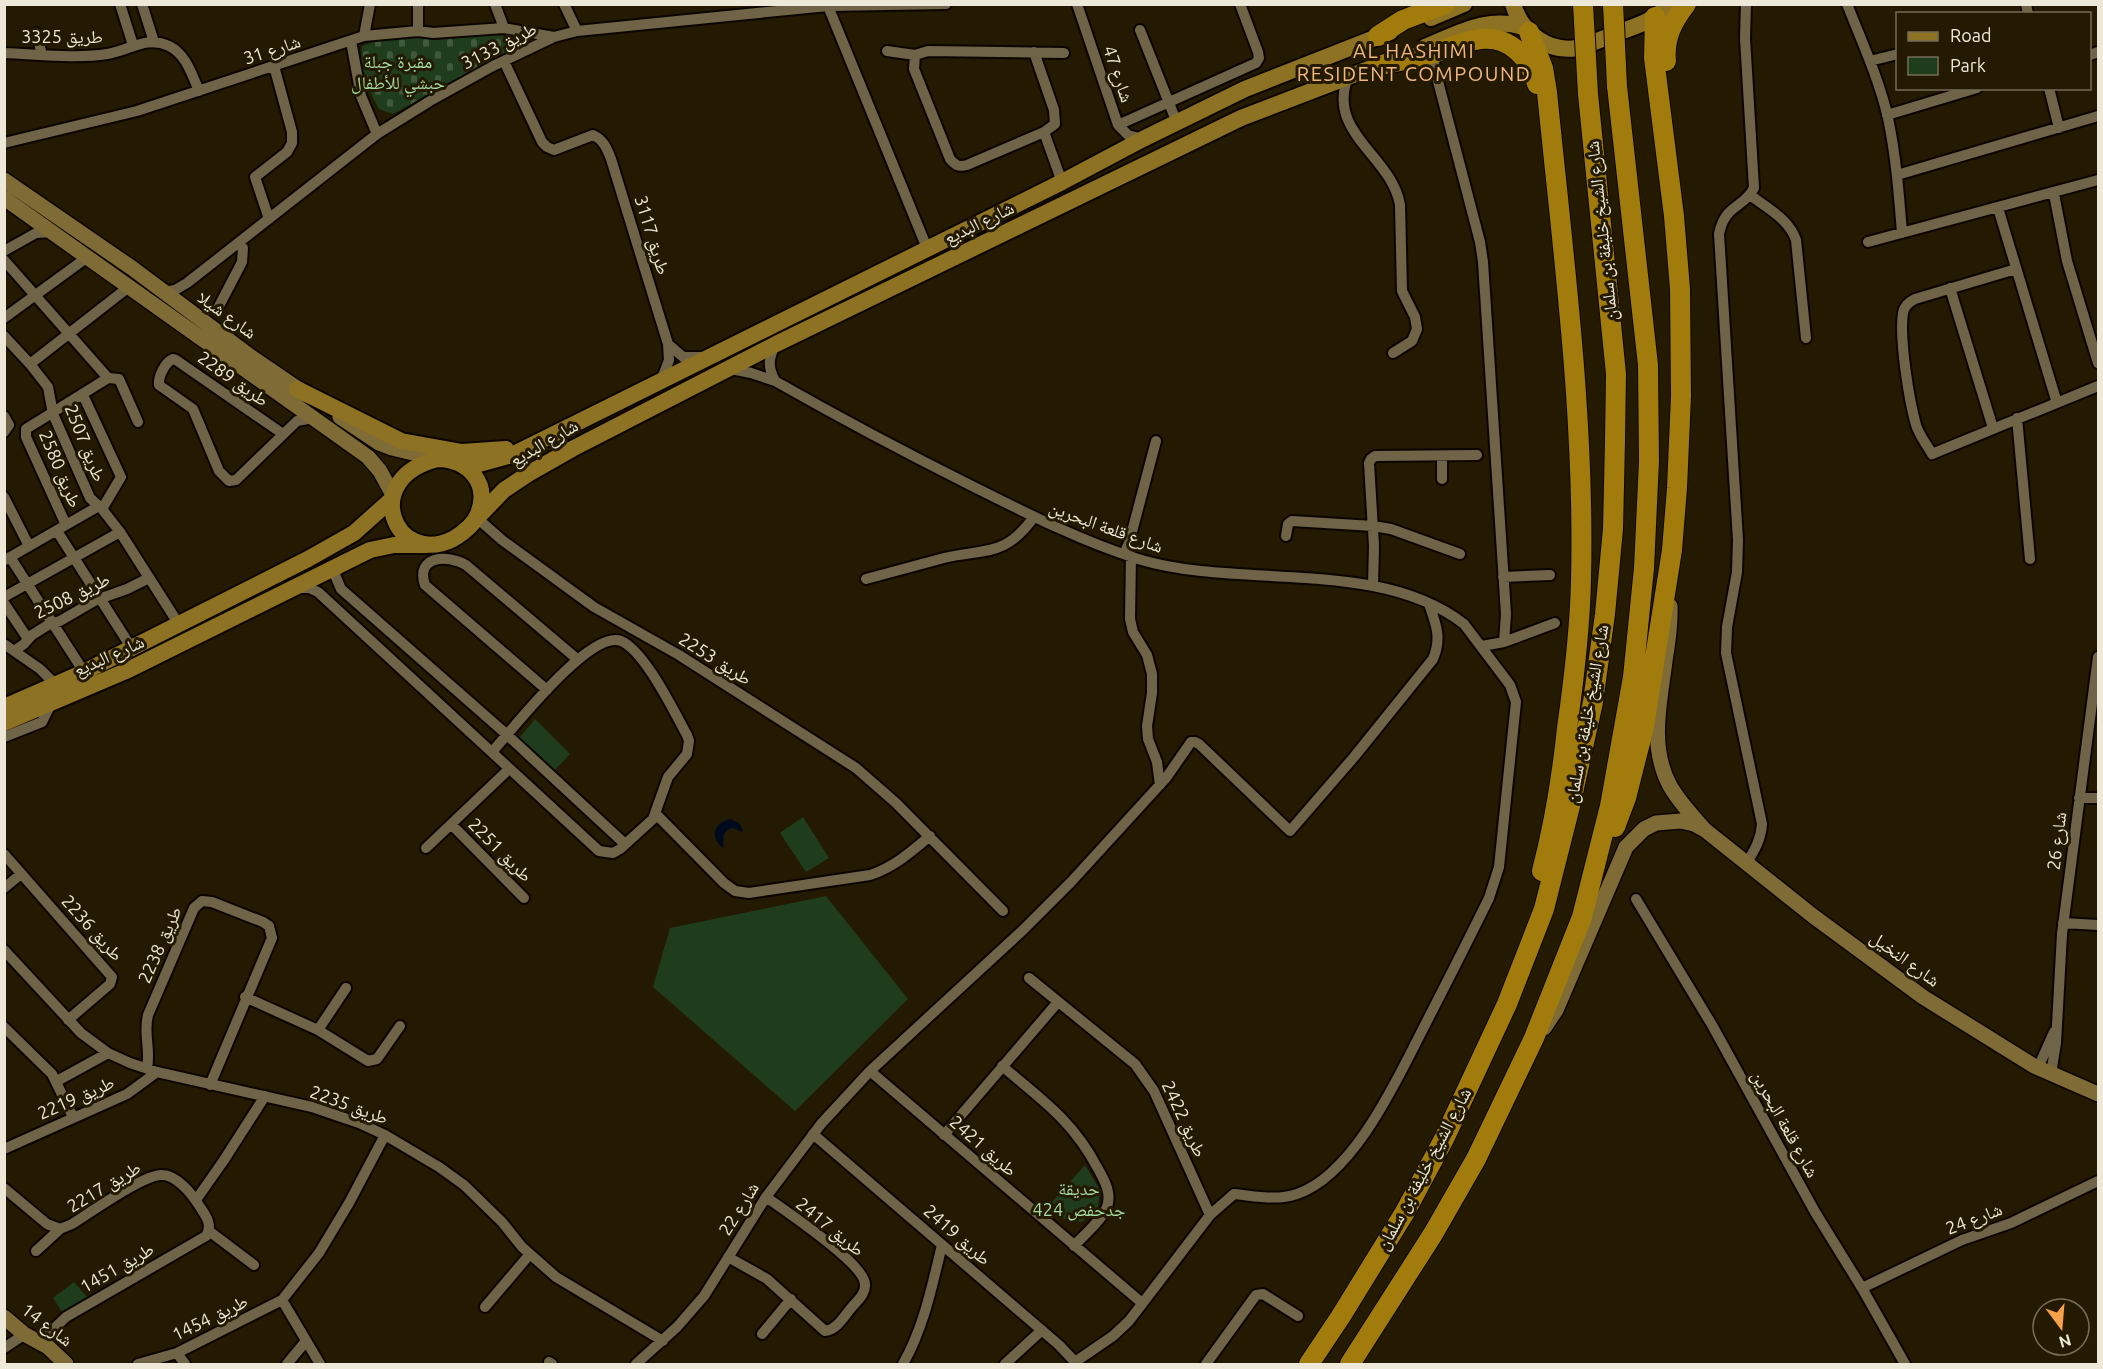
<svg xmlns="http://www.w3.org/2000/svg" width="2103" height="1369" viewBox="0 0 2103 1369" font-family="Ubuntu,'Noto Naskh Arabic',sans-serif">
  <style>
    .cemetery { fill: url(#cemetery-stones) }
    .park { fill: #1f3d1d }
    .water { fill: url(#water-ripples) }
    .lines { fill: none; stroke-linecap: round; stroke-linejoin: round }
    .street-casing { stroke: #0c0500; stroke-width: 14 }
    .secondary-casing { stroke: #0c0500; stroke-width: 18 }
    .primary-casing { stroke: #0c0500; stroke-width: 20 }
    .highway-casing { stroke: #0c0500; stroke-width: 22 }
    .street { stroke: #6f6448; stroke-width: 10 }
    .secondary { stroke: #7e6b36; stroke-width: 15 }
    .primary { stroke: #8d7224; stroke-width: 16 }
    .highway { stroke: #a17b0c; stroke-width: 20 }
    .highway-bridge-casing { stroke: #0c0500; stroke-width: 22; stroke-linecap: butt }
    .highway-bridge { stroke: #a17b0c; stroke-width: 20 }
    .labels { text-anchor: middle; stroke-width: 6; stroke-linejoin: round; paint-order: stroke }
    .street-label { font-size: 18px; fill: #ede8d8; stroke: #231a01 }
    .park-label { font-size: 18px; fill: #a5dba0; stroke: #231a01 }
    .neighbourhood-label { font-size: 20px; letter-spacing: 1.5px; fill: #f2b77f; stroke: #231a01 }
  </style>
  <defs>
    <pattern id="cemetery-stones" width="16" height="16" patternUnits="userSpaceOnUse" patternTransform="scale(1.5)"><rect width="16" height="16" fill="#1f3d1d"/><path d="M2 7V4a2 2 0 0 1 4 0v3zM10 15v-3a2 2 0 0 1 4 0v3z" fill="#40593d"/></pattern>
    <pattern id="water-ripples" width="26" height="14" patternUnits="userSpaceOnUse" patternTransform="scale(1.5)"><rect width="26" height="14" fill="#000a1f"/><path d="M2 4q2-2 4 0t4 0M15 11q2-2 4 0t4 0" fill="none" stroke="#262e3f"/></pattern>
  </defs>
  <rect width="100%" height="100%" fill="#231a01"/>
  <path class="cemetery" d="M490 34 513 37 518 43 517 47 393 114 379 109C368 89 359 70 362 46L382 39Z"/>
  <path class="park" d="M535 719 570 754 554 771 518 739Z
    M803 817 829 858 806 872 780 833Z
    M826 896 908 999 795 1111 653 987 670 928Z
    M1085 1165 1100 1190 1098 1208 1082 1222 1060 1218 1046 1209Z
    M74 1282 89 1299 64 1315 53 1298Z"/>
  <path class="water" d="M730 819 739 823 743 830 742 832 733 828C720 831 725 839 723 848 709 837 714 823 730 819Z"/>
  <g class="lines">
    <g class="street-casing">
      <path id="street" d="M120 4 133 45
        M142 4 154 42
        M495 4 504 28
        M564 4 577 31
        M1077 4 1118 125 1128 135 1143 139
        M1746 4 1745 38 1754 188C1743 209 1725 204 1719 234L1738 540 1737 572 1727 627 1726 653 1762 824C1761 839 1755 850 1747 862
        M1847 4C1862 42 1879 79 1888 118 1896 156 1899 195 1902 233
        M2026 4 2028 14
        M828 6 927 248
        M1140 30 1177 123
        M418 31V4
        M36 33 42 54
        M364 36 370 4
        M351 41 361 96 377 134
        M887 51 915 55
        M1034 52 1054 110 1055 124 1044 132 967 165C959 167 956 166 950 159L914 69 915 55 928 51 1064 53
        M1435 52 1434 66 1480 242 1483 262 1506 614 1504 642
        M4 53C36 54 76 59 107 54 129 51 146 35 169 46 186 54 192 75 199 91
        M2090 55 2098 52
        M504 61 542 142 547 147 554 150 593 135C604 140 607 149 611 159L668 344 683 357H703
        M1870 61 1898 54
        M1348 77C1326 133 1392 156 1400 205L1402 291 1415 317 1417 329 1412 341 1393 353
        M2049 88 2059 128
        M1887 115 1977 88
        M1118 125 1256 63 1259 58 1258 52 1240 4
        M1044 132 1062 182
        M4 143 137 111 364 36 418 31 433 33 504 28 554 37
        M1897 175 2098 116
        M2054 194 2067 261 2098 363
        M1750 195C1767 208 1789 219 1796 240L1806 338
        M1998 208 2057 403
        M269 219 255 177 287 152 292 143V132L274 66
        M1868 242 2098 180
        M4 251 36 233 53 232
        M4 260 108 378
        M2016 269 1915 299C1909 302 1904 306 1903 313 1899 338 1909 400 1916 425 1919 435 1927 445 1932 454L2098 386
        M1950 288 1993 428
        M163 292 175 290 187 283 377 134 430 101 493 66 554 37 577 31 828 6 946 4
        M218 308 242 262 243 248 238 243
        M4 318 89 256
        M4 336 30 364 48 387 53 414 90 498 102 509 120 532 178 623
        M775 345C768 360 768 367 775 381
        M30 364 130 286
        M731 369 751 373 775 381C840 418 906 453 972 486 1026 513 1081 541 1138 559 1239 590 1378 557 1464 624L1510 685 1516 702 1499 867 1489 898C1469 939 1448 980 1427 1021 1400 1073 1356 1174 1297 1194 1276 1201 1255 1196 1234 1194L1210 1215 1129 1321 1113 1336 1075 1362
        M661 381 669 360 668 344
        M83 395 121 477 102 509
        M4 416 9 425 4 432
        M2017 418 2030 559
        M283 434 176 360 173 359C165 362 158 377 159 385L193 409 219 471 229 481 236 480 297 421 313 418
        M1442 457V479
        M4 497 29 546
        M477 518 502 540 594 607 679 655 856 768 896 803 1003 911
        M66 525 26 437V429L108 378 119 379 138 422
        M57 531 131 647
        M1286 536 1288 524 1292 521 1373 526 1391 529 1460 554
        M1124 554 1129 543 1156 441
        M1131 556 1130 619 1133 632 1147 655 1152 674V693L1147 726 1148 739 1157 762 1160 785
        M10 557 84 672
        M5 560 99 506
        M338 565 335 575 341 589 505 733 625 844
        M1503 577 1550 575
        M866 579C892 572 918 565 944 558 986 548 1004 558 1034 517
        M1373 585 1374 546 1369 463 1371 459 1375 456 1477 455
        M300 588H309L318 592 599 851 613 853 620 849 653 819 668 777 687 754 689 741 687 735C674 712 645 651 621 641 590 629 513 729 492 752
        M4 597 120 532
        M4 603 28 639
        M4 644 40 669 56 685
        M1482 646 1504 642 1555 623
        M14 651 24 644 32 635 48 625 60 621 96 600 127 589 149 578
        M547 690 425 585C415 556 447 554 466 565L577 659
        M4 737 42 722 52 702
        M2079 798H2098
        M656 814 724 883 735 891 749 893 870 875C894 867 911 852 930 836
        M452 825 524 898
        M426 848 509 769
        M4 854 112 977 110 984 68 1020
        M4 888 21 874
        M1636 899 1712 1025 1815 1212 1862 1288 1905 1364
        M2063 923 2098 925
        M4 950 81 1033 108 1053 130 1063 157 1072 312 1107 359 1123 385 1135 439 1167 464 1185 502 1222 522 1247 556 1277 663 1341
        M1029 978 1135 1064 1154 1091 1210 1215
        M245 997 318 1030 368 1061 377 1059 400 1026
        M4 1027 52 1074 73 1117
        M318 1030 346 988
        M1002 1066C1041 1099 1073 1121 1097 1167 1104 1180 1112 1192 1107 1207 1101 1221 1084 1235 1074 1246
        M147 1068C151 1050 143 1033 148 1015L194 908 202 901 212 902 263 922 269 926 272 938 210 1085
        M2038 1068 2054 1032
        M870 1071 1142 1303
        M2051 1074 2056 1043 2062 934 2098 657
        M57 1081 108 1053
        M813 1134 1059 1345 1077 1364
        M944 1135 1058 1002
        M4 1149 127 1094 157 1072
        M4 1188 47 1224 60 1229 72 1224C90 1213 144 1174 162 1175 177 1175 192 1194 200 1207 206 1216 213 1225 206 1236L66 1317 40 1342
        M196 1200 224 1160 265 1096
        M209 1231 254 1265
        M36 1251 60 1229
        M728 1257 767 1279 825 1331C837 1330 844 1316 852 1307 857 1301 866 1294 865 1284 864 1263 784 1210 766 1197
        M1862 1288 1962 1240 2011 1223 2098 1181
        M282 1300 320 1364
        M485 1307 530 1254
        M762 1334 791 1299
        M4 1348 25 1334
        M177 1353 185 1364
        M549 1362 552 1364
        M138 1364 177 1353 282 1300 319 1253 349 1203 385 1135
        M287 1364 306 1341
        M636 1364 677 1327 704 1296 766 1197 821 1124 870 1071 1023 930 1071 882 1166 778 1191 742H1195L1199 744 1290 831 1354 757 1433 659C1442 638 1436 624 1429 604
        M903 1364C924 1327 932 1286 942 1245
        M1005 1364 1042 1330
        M1206 1364 1256 1295 1263 1294 1298 1316"/>
    </g>
    <g class="secondary-casing">
      <path id="secondary" d="M4 180 132 268 254 359 307 395
        M4 198 368 457 380 471 393 495
        M340 417 379 443 392 448 438 459
        M1670 606C1671 624 1668 643 1665 661 1660 702 1649 745 1669 784 1678 801 1691 814 1703 828
        M1544 1028 1556 1010 1626 847 1644 829 1656 823 1681 821 1694 824 1705 830 1813 916 1923 997 2034 1066 2098 1094
        M4 1317 24 1334 48 1347 66 1364"/>
    </g>
    <g class="primary-casing">
      <path id="primary" d="M1513 4C1521 32 1548 53 1577 48 1590 45 1604 38 1617 33 1636 26 1656 20 1670 4
        M1431 18 1464 4
        M1425 47C1460 33 1486 16 1524 27
        M297 389 401 441 462 452 506 449
        M438 459C469 460 490 483 478 514 474 525 463 533 453 539 395 568 358 478 438 459Z
        M460 463 479 464 512 455 1062 182 1143 139 1245 89 1390 32
        M477 518 504 490 528 474 572 449 776 344 1241 118 1387 62
        M4 707 84 672 308 559 354 533 392 499
        M4 723 126 671 370 550 394 545H427"/>
    </g>
    <g class="highway-casing">
      <path id="highway" d="M1529 32 1543 68 1547 92C1563 254 1585 417 1581 580 1580 629 1574 679 1567 728 1562 776 1554 825 1542 871
        M1378 36 1403 20 1445 4
        M1666 61C1664 38 1672 22 1686 4
        M1377 66C1394 62 1411 59 1427 55 1445 50 1463 41 1481 39 1510 36 1530 58 1537 84
        M1615 827 1626 798 1644 727 1672 550 1677 488 1681 396 1680 289 1674 216 1654 58 1655 17
        M1309 1364 1341 1316 1405 1212 1444 1139 1507 1004 1544 909 1570 806 1593 702 1605 614 1613 529 1615 441 1616 374 1588 94
        M1350 1364 1433 1234 1476 1159 1534 1038 1582 917 1610 806 1633 677 1644 568 1649 461 1648 365 1617 86"/>
    </g>
    <use href="#street" class="street"/>
    <use href="#secondary" class="secondary"/>
    <use href="#primary" class="primary"/>
    <use href="#highway" class="highway"/>
    <g class="highway-bridge-casing">
      <path id="highway-bridge" d="M1583 4 1588 94
        M1613 4 1617 86"/>
    </g>
    <use href="#highway-bridge" class="highway-bridge"/>
  </g>
  <g class="labels">
    <g class="street-label">
      <text x="62" y="43">طريق 3325</text>
      <text transform="translate(499 46) rotate(-27)" y="6">طريق 3133</text>
      <text transform="translate(272 50) rotate(-18)" y="6">شارع 31</text>
      <text transform="translate(1118 74) rotate(71)" y="6">شارع 47</text>
      <text transform="translate(979 223) rotate(-26)" y="6">شارع البديع</text>
      <text transform="translate(1602 231) rotate(-96)" y="6">شارع الشيخ خليفة بن سلمان</text>
      <text transform="translate(652 235) rotate(73)" y="6">طريق 3117</text>
      <text transform="translate(227 315) rotate(36)" y="6">شارع شيلا</text>
      <text transform="translate(233 379) rotate(35)" y="6">طريق 2289</text>
      <text transform="translate(85 443) rotate(68)" y="6">طريق 2507</text>
      <text transform="translate(544 443) rotate(-30)" y="6">شارع البديع</text>
      <text transform="translate(60 469) rotate(67)" y="6">طريق 2580</text>
      <text transform="translate(1106 527) rotate(20)" y="6">شارع قلعة البحرين</text>
      <text transform="translate(72 596) rotate(-26)" y="6">طريق 2508</text>
      <text transform="translate(109 656) rotate(-24)" y="6">شارع البديع</text>
      <text transform="translate(715 659) rotate(32)" y="6">طريق 2253</text>
      <text transform="translate(1587 714) rotate(-80)" y="6">شارع الشيخ خليفة بن سلمان</text>
      <text transform="translate(2057 841) rotate(-83)" y="6">شارع 26</text>
      <text transform="translate(500 850) rotate(45)" y="6">طريق 2251</text>
      <text transform="translate(92 928) rotate(48)" y="6">طريق 2236</text>
      <text transform="translate(160 945) rotate(-66)" y="6">طريق 2238</text>
      <text transform="translate(1905 959) rotate(36)" y="6">شارع النخيل</text>
      <text transform="translate(76 1098) rotate(-24)" y="6">طريق 2219</text>
      <text transform="translate(349 1105) rotate(20)" y="6">طريق 2235</text>
      <text transform="translate(1184 1119) rotate(65)" y="6">طريق 2422</text>
      <text transform="translate(1785 1124) rotate(61)" y="6">شارع قلعة البحرين</text>
      <text transform="translate(983 1146) rotate(41)" y="6">طريق 2421</text>
      <text transform="translate(1424 1169) rotate(-62)" y="6">شارع الشيخ خليفة بن سلمان</text>
      <text transform="translate(104 1187) rotate(-31)" y="6">طريق 2217</text>
      <text transform="translate(739 1209) rotate(-58)" y="6">شارع 22</text>
      <text transform="translate(1974 1219) rotate(-21)" y="6">شارع 24</text>
      <text transform="translate(830 1227) rotate(39)" y="6">طريق 2417</text>
      <text transform="translate(957 1235) rotate(41)" y="6">طريق 2419</text>
      <text transform="translate(117 1268) rotate(-30)" y="6">طريق 1451</text>
      <text transform="translate(210 1318) rotate(-26)" y="6">طريق 1454</text>
      <text transform="translate(47 1325) rotate(37)" y="6">شارع 14</text>
    </g>
    <g class="park-label">
      <text x="398" y="68">مقبرة جبلة<tspan x="398" dy="21">حبشي للأطفال</tspan></text>
      <text x="1079" y="1195">حديقة<tspan x="1079" dy="21">جدحفص 424</tspan></text>
    </g>
    <g class="neighbourhood-label">
      <text x="1414" y="58">AL HASHIMI<tspan x="1414" dy="23">RESIDENT COMPOUND</tspan></text>
    </g>
  </g>
  <rect width="2103" height="1369" fill="none" stroke="#ede8d8" stroke-width="12"/>
  <rect x="1896" y="12" width="195" height="78" fill="#231a01" stroke="#746c57" stroke-width="1.5"/>
  <rect x="1908" y="32" width="30" height="9" fill="#8d7224" stroke="#746c57" stroke-width="1.5"/>
  <text x="1950" y="42" font-size="18" fill="#ede8d8">Road</text>
  <rect x="1908" y="57" width="30" height="18" fill="#1f3d1d" stroke="#746c57" stroke-width="1.5"/>
  <text x="1950" y="72" font-size="18" fill="#ede8d8">Park</text>
  <g transform="translate(2061 1327) rotate(164)"><circle r="28" fill="#231a01" stroke="#746c57" stroke-width="1.5"/>
  <path d="M0-4.5L10 22L0 15L-10 22Z" fill="#f7a148"/>
  <text y="-9" font-size="16" font-weight="bold" text-anchor="middle" fill="#ede8d8">N</text>
  </g>
</svg>
